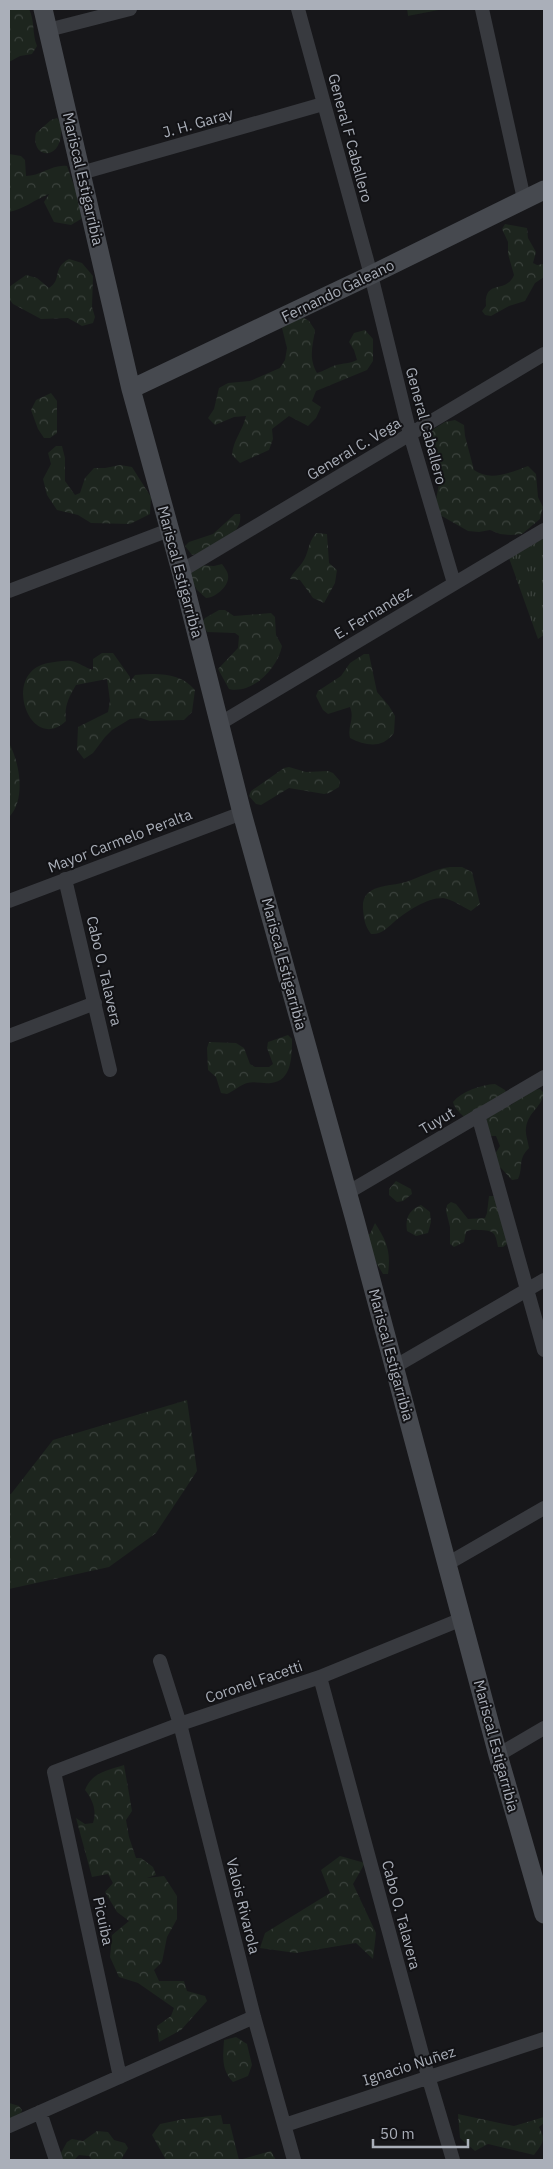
<svg xmlns="http://www.w3.org/2000/svg" width="553" height="2169" viewBox="0 0 553 2169" font-family="'IBM Plex Sans',sans-serif">
  <style>
    .forest { fill: url(#forest-crowns) }
    .park { fill: url(#park-tufts) }
    .pitch { fill: #1d251e }
    .lines { fill: none; stroke-linecap: round; stroke-linejoin: round }
    .street { stroke: #383a3f; stroke-width: 14 }
    .secondary { stroke: #46494f; stroke-width: 19 }
    .labels { text-anchor: middle; stroke-width: 4; stroke-linejoin: round; paint-order: stroke }
    .street-label { font-size: 15px; fill: #aaafb9; stroke: #121215 }
  </style>
  <defs>
    <pattern id="forest-crowns" width="20" height="18" patternUnits="userSpaceOnUse" patternTransform="scale(1.25)"><rect width="20" height="18" fill="#1d251e"/><path d="M2 6a3 3 0 1 1 6 0M12 15a3 3 0 1 1 6 0" fill="none" stroke="#3b423d"/></pattern>
    <pattern id="park-tufts" width="24" height="20" patternUnits="userSpaceOnUse" patternTransform="scale(1.25)"><rect width="24" height="20" fill="#1d251e"/><path d="M3 7l-1-3M5 7V3M7 7l1-3M15 17l-1-3M17 17v-4M19 17l1-3" fill="none" stroke="#3b423d"/></pattern>
  </defs>
  <rect width="100%" height="100%" fill="#17171a"/>
  <path class="forest" d="M9 9H29C35 21 32 34 37 46L32 54 20 56 9 62Z
    M57 118C61 123 62 127 61 133 60 162 30 158 36 133L51 120Z
    M9 154 21 156 25 160 26 176C40 176 53 164 67 166L80 202 81 219 71 225 54 222 44 202 49 194C36 199 22 210 9 212Z
    M505 224 527 228 528 238 536 252 533 263 537 265 544 264V277L535 283 525 301 509 306 491 316 485 315 482 311 486 306C484 278 506 295 514 275L508 254V242L502 229Z
    M69 259 82 263 93 276 92 307 95 317 93 323 82 326 68 318 41 319 13 304 9 299V287L26 275 37 278 49 288C63 279 51 269 69 259Z
    M299 315 309 321 315 330C313 346 308 357 317 373 324 371 330 367 336 365 344 363 349 364 357 360L354 350 349 342 354 333 365 330 373 339V361L367 370 316 391 312 401 321 407 316 418 308 426 289 416 272 429 273 439 269 450 240 463 232 455C233 440 243 430 246 416L234 417 215 425 208 418 214 409 219 388 228 383 250 381 280 368 285 360 287 348 282 328 289 319Z
    M51 393 57 401V433L50 438H44L38 429 31 410 36 400Z
    M455 420 464 425 465 436 474 470C490 482 512 472 528 466L536 474 538 497 543 507 540 519 522 534 511 535 500 534 490 530 479 532 468 531 440 515 435 505 441 473 426 445 427 433 445 422Z
    M56 446H62L65 458V481L75 495 80 493 85 478 94 468H105L120 465 132 467 151 497 150 514 130 524 91 523 78 515 57 510 47 495 43 479 51 464 48 453Z
    M235 514H240C244 536 209 551 192 555L185 546 189 542 213 534Z
    M316 533 327 534 329 563 337 570 335 583 324 603 313 598 300 580 290 579C293 572 298 569 302 563 309 554 307 544 316 533Z
    M222 564C224 567 228 572 228 575 230 586 215 598 206 598L197 590 187 573 195 565 214 566Z
    M219 610H225L234 616 271 613 275 617 276 635 282 646C278 668 252 695 229 689L218 669 238 648 239 636 235 633 207 632 202 622 205 618Z
    M102 653H113L130 677V682L135 675C157 673 180 672 195 690L192 712 184 720 150 721 141 718 130 719 112 730 105 737 93 753 84 759 77 750 78 727 108 712 110 701 107 679 76 685C69 697 64 706 66 721 30 755 0 672 48 663 56 662 64 660 71 661 78 662 86 668 93 670V659Z
    M364 654H369L377 692 389 706 395 716 394 733C382 749 366 746 350 738 347 726 355 720 350 707L328 714 323 710 316 696 318 691 341 676 350 663Z
    M9 743C20 763 26 800 9 817Z
    M289 767 306 772 328 771 333 773 340 781 339 787 329 793 324 794 289 788 261 805 256 804 249 796 251 791 284 768Z
    M450 867H462L472 872 480 904 471 911C463 907 452 899 443 898 426 898 406 912 394 922 387 928 381 935 371 934 365 926 364 920 363 909 361 884 388 887 406 882 421 877 434 869 450 867Z
    M288 1035 292 1039C292 1056 292 1081 271 1083 263 1084 255 1081 247 1083 240 1085 234 1091 227 1094L221 1093 216 1077 208 1070 207 1048 209 1042 236 1043 244 1048 250 1064 255 1067H269L273 1064 267 1048 268 1042Z
    M495 1084 505 1090 511 1105 529 1091 540 1089 544 1093C542 1107 528 1112 526 1128 525 1134 528 1141 529 1148 517 1160 524 1166 518 1179L512 1180 501 1168 496 1167 495 1154 500 1146 496 1136H490C479 1127 456 1115 453 1102 462 1091 481 1085 495 1084Z
    M396 1181 411 1189 412 1194 403 1201 397 1202 389 1195V1189Z
    M489 1196H494L506 1233 507 1244 503 1247H498C495 1231 494 1231 479 1230 473 1230 471 1229 466 1232L464 1242 454 1247 450 1244V1227L446 1211 447 1205 451 1202 456 1204 468 1219 485 1218 487 1213Z
    M421 1205 430 1212 431 1222 428 1233 416 1236 407 1231C405 1218 409 1210 421 1205Z
    M375 1223C387 1242 391 1251 388 1274H383L360 1236 370 1234Z
    M187 1400 197 1471 156 1533 109 1567 9 1589V1494H11L53 1440Z
    M124 1765 132 1811 126 1820 129 1837 136 1858H141L153 1867 156 1875 147 1878 164 1876 177 1896V1919L167 1937 162 1962 154 1970 159 1981H184L187 1991 205 1996 207 2001 181 2030 159 2042 157 2026 171 2016 174 2008 138 1983 119 1977 110 1957 112 1935 129 1921 117 1912 105 1892 113 1883 108 1874 92 1877 76 1818 85 1824 93 1823C97 1811 93 1800 85 1790 91 1773 108 1770 124 1765Z
    M340 1856 365 1863 353 1884 376 1933 373 1959 356 1943 296 1953 260 1948 265 1933 330 1893 321 1870Z
    M236 2037 247 2044 252 2065 248 2076 233 2082C221 2070 223 2056 224 2040Z
    M9 2103 19 2106 22 2110 20 2116 9 2127Z
    M458 2114 514 2126 544 2117V2123L539 2127C546 2140 543 2143 534 2155L488 2144 475 2151 460 2138Z
    M221 2115 223 2124H230L239 2160 271 2151 276 2160H166L152 2135 160 2124 184 2119Z
    M97 2131 108 2132 114 2140 125 2143 128 2148 121 2160H92L89 2156 79 2155 74 2160H57L67 2142 72 2139 83 2141Z"/>
  <path class="park" d="M544 538V635L538 639 509 558Z"/>
  <path class="pitch" d="M407 9H444L408 16Z"/>
  <g class="lines">
    <path class="street" d="M298 9 371 275 410 434 454 583
      M482 9 524 199
      M48 30 130 9
      M81 173 323 104
      M181 571 544 354
      M9 591 169 530
      M219 724 544 530
      M65 879 110 1070
      M9 901 242 813
      M9 1036 95 1003
      M478 1115 544 1350
      M347 1193 544 1077
      M394 1367 544 1280
      M447 1564 544 1508
      M160 1661 180 1724 254 2017 294 2160
      M320 1677 428 2076 453 2160
      M498 1755 544 1728
      M120 2077 54 1772 180 1724 320 1677 462 1619
      M40 2112 56 2160
      M285 2125 544 2039
      M9 2126 254 2017"/>
    <path class="secondary" d="M43 9 131 389 181 571 242 813 355 1220 498 1755 544 1914
      M131 389 371 275 544 190"/>
  </g>
  <g class="labels">
    <g class="street-label">
      <text transform="translate(198 123) rotate(-16)" y="5">J. H. Garay</text>
      <text transform="translate(350 138) rotate(75)" y="5">General F Caballero</text>
      <text transform="translate(83 179) rotate(77)" y="5">Mariscal Estigarribia</text>
      <text transform="translate(338 291) rotate(-26)" y="5">Fernando Galeano</text>
      <text transform="translate(426 426) rotate(75)" y="5">General Caballero</text>
      <text transform="translate(354 449) rotate(-31)" y="5">General C. Vega</text>
      <text transform="translate(180 572) rotate(75)" y="5">Mariscal Estigarribia</text>
      <text transform="translate(373 613) rotate(-31)" y="5">E. Fernandez</text>
      <text transform="translate(120 841) rotate(-21)" y="5">Mayor Carmelo Peralta</text>
      <text transform="translate(284 964) rotate(75)" y="5">Mariscal Estigarribia</text>
      <text transform="translate(104 971) rotate(77)" y="5">Cabo O. Talavera</text>
      <text transform="translate(437 1121) rotate(-31)" y="5">Tuyut</text>
      <text transform="translate(391 1355) rotate(75)" y="5">Mariscal Estigarribia</text>
      <text transform="translate(254 1682) rotate(-19)" y="5">Coronel Facetti</text>
      <text transform="translate(496 1746) rotate(75)" y="5">Mariscal Estigarribia</text>
      <text transform="translate(243 1906) rotate(76)" y="5">Valois Rivarola</text>
      <text transform="translate(401 1915) rotate(75)" y="5">Cabo O. Talavera</text>
      <text transform="translate(103 1921) rotate(78)" y="5">Picuiba</text>
      <text transform="translate(409 2066) rotate(-18)" y="5">Ignacio Nuñez</text>
    </g>
  </g>
  <rect width="553" height="2169" fill="none" stroke="#aaafb9" stroke-width="20"/>
  <path d="M373 2139v8h95v-8" fill="none" stroke="#aaafb9" stroke-width="2.5"/>
  <text x="380" y="2139" font-size="15" fill="#aaafb9" stroke="#121215" stroke-width="4" paint-order="stroke">50 m</text>
</svg>
